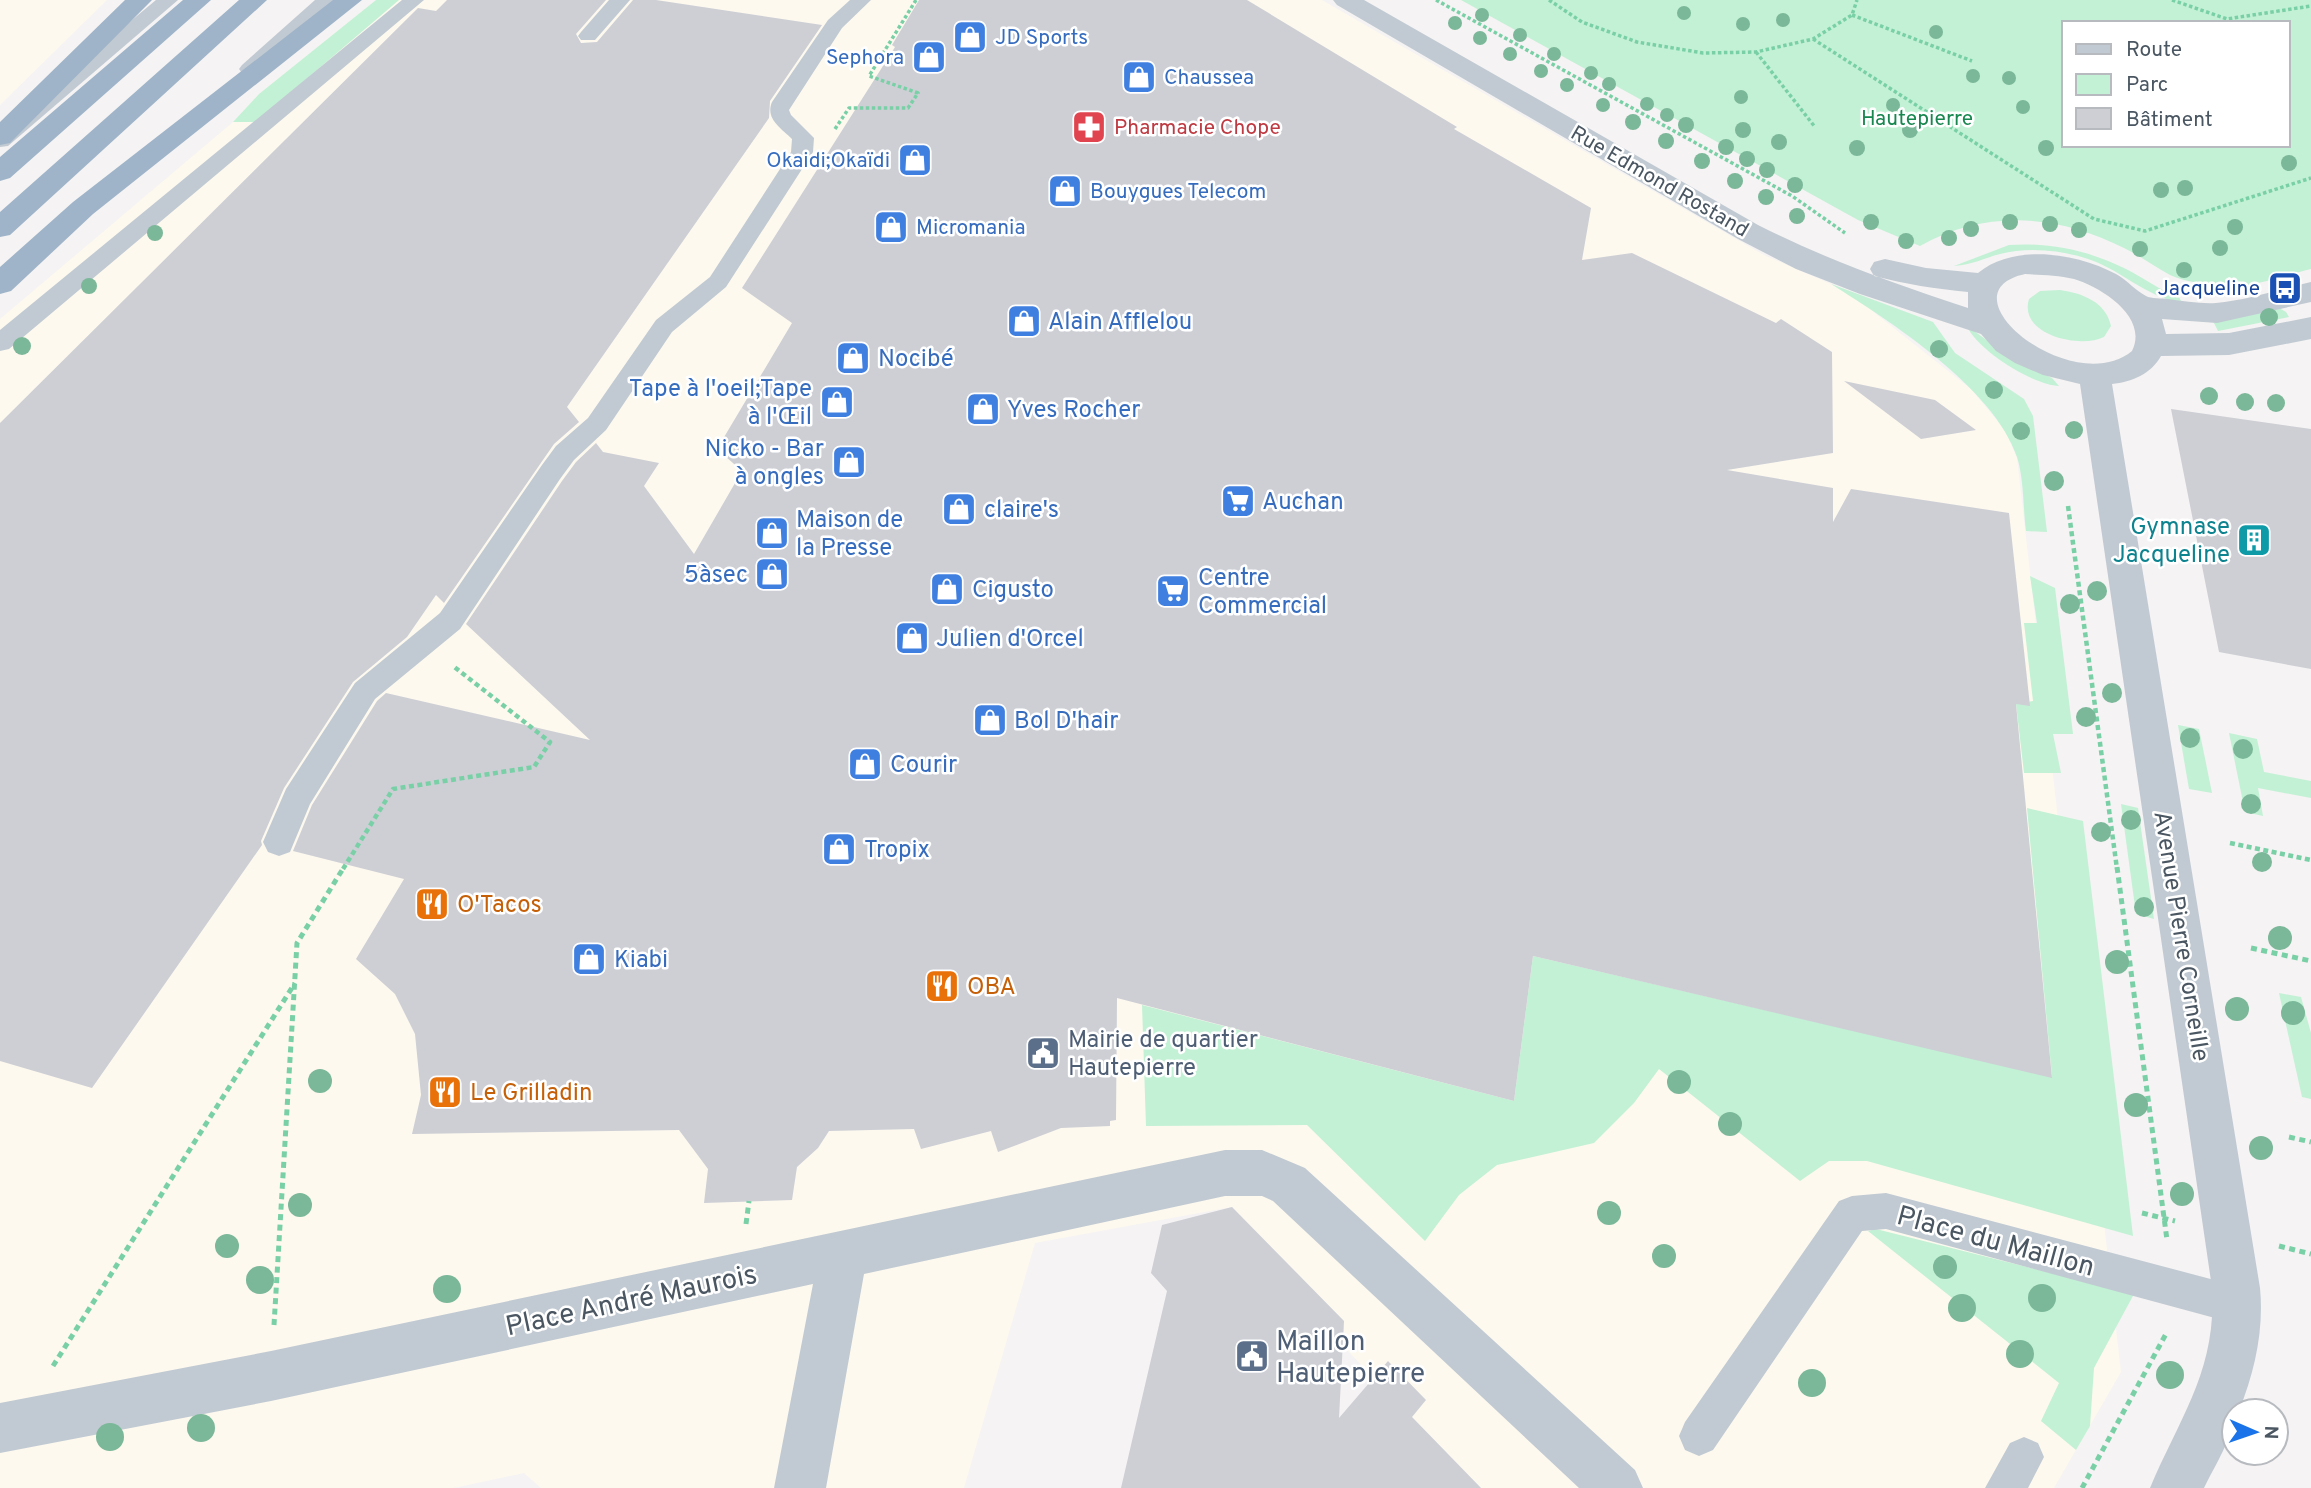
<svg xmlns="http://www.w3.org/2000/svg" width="2311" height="1488" viewBox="0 0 2311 1488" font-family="Overpass,sans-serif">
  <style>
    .commercial { fill: #fdf9ef }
    .green { fill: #c3f1d5; fill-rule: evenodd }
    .building { fill: #cdcfd5 }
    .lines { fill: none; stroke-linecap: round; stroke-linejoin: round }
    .path-far2 { stroke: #7ad0a6; stroke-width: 3.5; stroke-dasharray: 3.5 2.5; stroke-linecap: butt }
    .path-far1 { stroke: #7ad0a6; stroke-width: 4.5; stroke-dasharray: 5 3.5; stroke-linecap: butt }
    .path { stroke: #7ad0a6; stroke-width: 5; stroke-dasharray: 6 4.5; stroke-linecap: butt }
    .service { fill: #c1cad2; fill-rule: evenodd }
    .pedestrian { fill: #c1cad2; fill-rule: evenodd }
    .tertiary { fill: #c1cad2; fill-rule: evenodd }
    .trunk { fill: #9fb4c9; fill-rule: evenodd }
    .tree { fill: #7bb799 }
    .labels { text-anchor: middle; stroke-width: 5; stroke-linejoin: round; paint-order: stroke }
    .far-shop-label { font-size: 21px; fill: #366cbe; stroke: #fff; text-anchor: start }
    .far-park-label { font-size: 21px; fill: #17864f; stroke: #fff }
    .far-health-label { font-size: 21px; fill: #be3a42; stroke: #fff; text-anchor: start }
    .far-street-label { font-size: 21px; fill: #4a5661; stroke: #fff }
    .far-transit-label { font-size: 21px; fill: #164399; stroke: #fff; text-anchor: end }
    .shop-label { font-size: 24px; fill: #366cbe; stroke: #fff; text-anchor: start }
    .culture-label { font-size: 24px; fill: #0d838f; stroke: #fff; text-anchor: end }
    .food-label { font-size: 24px; fill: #c56008; stroke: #fff; text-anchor: start }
    .street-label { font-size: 24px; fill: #4a5661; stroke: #fff }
    .service-label { font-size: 24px; fill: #4e5e75; stroke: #fff; text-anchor: start }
    .near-street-label { font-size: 28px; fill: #4a5661; stroke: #fff }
    .near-service-label { font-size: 28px; fill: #4e5e75; stroke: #fff; text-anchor: start }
  </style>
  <rect width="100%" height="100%" fill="#f5f3f3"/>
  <path class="commercial" d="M0 0H107L0 105Z
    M376 0H1322L1764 255 1831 284 1866 306 1971 389 2005 430 2017 458 2121 1372 2054 1488H1481L1343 1346 1344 1321 1232 1207 1035 1243 964 1488H541L524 1473 454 1488H0V319L233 122 259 94Z"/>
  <path class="green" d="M376 0H399L256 122H233L259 94Z
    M1461 0H2311V269C2290 274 2248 288 2228 287 2212 286 2185 282 2170 275 2155 267 2140 256 2124 248 2057 214 1986 209 1920 246L1858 220ZM2064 23H2288V145H2064Z
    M2009 245C2050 242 2090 251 2126 269 2144 278 2159 290 2179 297L2182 303C2145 297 2121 269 2085 258 2059 250 2027 247 2000 254 1984 258 1972 265 1954 266Z
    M1831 284 1933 322 1955 353 2024 399 2033 416 2047 532 2026 531C2023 508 2024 479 2017 457 1994 388 1890 321 1831 284Z
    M2060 290C2082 293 2106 302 2111 326L2104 337C2080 349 2018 335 2029 299L2040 291Z
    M2279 308 2286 312 2289 317 2218 331 2213 321Z
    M1967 326 2016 361 2052 378 2059 386C2033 385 1977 350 1967 326Z
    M2030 576 2055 588 2073 734H2053L2061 773H2024L2016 704 2033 701 2024 623H2037Z
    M2178 725 2199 729 2212 793 2189 789Z
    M2229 733 2257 739 2264 772 2311 781V798L2258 788 2263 816 2245 812Z
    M2121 804 2138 808 2154 919 2136 914Z
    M2027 808 2083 821 2133 1236 1867 1161H1829L1800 1181 1659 1069 1634 1103 1594 1143 1497 1165 1459 1195 1425 1241 1307 1125 1146 1126 1142 1005 1514 1101 1533 956 2052 1077Z
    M2279 993 2301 997 2311 1033V1099L2302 1097Z
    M1876 1229 2134 1294 2094 1368 2090 1426 2076 1450 2041 1421 2059 1383 1868 1231Z"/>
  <path class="building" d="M447 0H606L576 34 581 43 597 42 633 0H656L822 25 770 101 769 118 567 407 579 422 554 444 444 603 436 595 407 637 353 682 284 788 261 841 262 845 92 1088 0 1061V423L414 12 418 8 436 11Z
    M919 0H1247L1457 127 1454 129 1591 208 1582 260 1632 253 1776 323 1781 319 1832 352 1833 453 1727 470 1833 488V522L1851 489 2009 513 2030 706 2016 704 2052 1078 1533 956 1514 1101 1117 998 1116 1120 1110 1121V1126L1061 1128 998 1152 991 1131 921 1149 914 1129 829 1131 818 1148 797 1167 792 1200 704 1203 708 1169 679 1130 412 1134 421 1095 415 1034 395 994 356 959 404 879 293 851 312 805 377 701 386 693 590 740 466 624 562 481 576 462 596 443 603 452 659 463 644 486 694 554 742 471 717 449 792 323 742 288 895 47 892 45Z
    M1844 381 1935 400 1976 430 1921 439Z
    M2171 409 2311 429V669L2219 652Z
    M1232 1207 1344 1321 1339 1418 1388 1361 1426 1400 1412 1417 1481 1488H1121L1167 1291 1151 1273 1162 1225Z"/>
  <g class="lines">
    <path class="path-far2" d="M1436 0 1792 196 1845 233
      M1549 0 1582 22 1637 42 1703 53 1756 52 1813 39 1852 15 1857 0
      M2172 0 2227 19 2311 6
      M1852 15 1972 61
      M1813 39 2094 219 2145 231 2311 178
      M1756 52 1815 127
      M835 129 849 108H908L918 93 869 76 916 0"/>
    <path class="path-far1" d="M2068 506 2117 869
      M2230 843 2311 860
      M343 869 393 789 534 767 550 742 453 666"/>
    <path class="path" d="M2117 867 2167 1240
      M2251 948 2311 961
      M2289 1137 2311 1142
      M2142 1213 2175 1221
      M746 1224 749 1201
      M2279 1246 2311 1254
      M274 1325 297 943 344 867
      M53 1366 295 983
      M2082 1488 2167 1332"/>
    <path class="service" d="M156 0H178L8 146 0 147V130Z
      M315 0H336L256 73H242L239 69 242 65Z
      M402 0H424L9 349 0 351V330Z
      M609 0H630L595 40H581L578 36 581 32Z
      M850 0H871L842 28 789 110 791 115 814 138 813 152 726 287 672 332 606 430 574 460 560 479 460 629 375 699 310 804 290 852 279 856 268 852 263 842 286 789 355 683 440 613 542 465 556 446 588 418 656 320 710 277 791 152 792 139C781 128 765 119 772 102L828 20Z
      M1886 1193 2237 1286 2250 1292 2256 1305 2250 1318 2237 1324 1886 1229 1862 1231 1713 1450 1699 1456 1685 1450 1679 1436 1685 1422 1839 1201 1852 1196Z
      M2024 1437 2038 1443 2044 1457 2028 1488H1985L2010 1443Z"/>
    <path class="pedestrian" d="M1225 1150H1262L1305 1168 1635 1470 1643 1488H1579L1273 1201 1262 1196H1225L864 1274 826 1488H774L813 1284 271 1401 0 1453V1403L271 1351Z"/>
    <path class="tertiary" d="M1333 0H1364L1758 225C1827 260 1896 284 1968 308V292C1936 289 1905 284 1874 276L1870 269 1874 262 1885 259 1926 268 1978 273C2014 243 2077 253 2116 274 2127 280 2136 291 2146 296 2151 299 2162 298 2168 299 2184 301 2200 304 2216 303 2247 300 2280 289 2311 282V302L2217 323 2162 319 2166 334 2229 333 2311 317V339L2229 355 2161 356C2151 374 2132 382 2112 384L2260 1288C2264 1330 2255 1371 2239 1411H2234C2234 1437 2215 1465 2204 1488H2150C2180 1417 2217 1370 2212 1288L2080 384 2043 375 2015 363 1996 351 1981 334 1860 294 1796 269 1738 239 1337 5ZM2025 274C2041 275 2058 275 2074 279 2101 287 2149 317 2132 351 2072 400 1939 293 2025 274Z"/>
    <path class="trunk" d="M125 0H152L10 143 0 145V122Z
      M183 0H211L10 178 0 181V157Z
      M239 0H267L10 235 0 237V212Z
      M333 0H362L93 214 11 291 0 294V267L73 202Z"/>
  </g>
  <g class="tree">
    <circle cx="1684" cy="13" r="7"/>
    <circle cx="1482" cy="15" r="7"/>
    <circle cx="1783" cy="20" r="7"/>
    <circle cx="1455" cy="23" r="7"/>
    <circle cx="1743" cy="24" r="7"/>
    <circle cx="1936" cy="32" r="7"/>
    <circle cx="1520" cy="35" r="7"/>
    <circle cx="1480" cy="38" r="7"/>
    <circle cx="1510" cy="54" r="7"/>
    <circle cx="1554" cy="54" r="7"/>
    <circle cx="1541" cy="71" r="7"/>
    <circle cx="1591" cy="73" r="7"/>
    <circle cx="1973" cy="76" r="7"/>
    <circle cx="2009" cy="78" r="7"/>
    <circle cx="1609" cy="84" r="7"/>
    <circle cx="1567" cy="85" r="7"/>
    <circle cx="1741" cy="97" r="7"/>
    <circle cx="1647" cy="104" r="7"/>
    <circle cx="1603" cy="105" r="7"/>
    <circle cx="1893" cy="105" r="7"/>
    <circle cx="2023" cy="107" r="7"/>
    <circle cx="1667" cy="115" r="7"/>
    <circle cx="1633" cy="122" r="8"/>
    <circle cx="1686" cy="125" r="8"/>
    <circle cx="1743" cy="130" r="8"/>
    <circle cx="1910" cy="130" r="8"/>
    <circle cx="1666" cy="141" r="8"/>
    <circle cx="1779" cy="142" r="8"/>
    <circle cx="1726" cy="147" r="8"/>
    <circle cx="1857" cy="148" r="8"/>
    <circle cx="2046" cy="148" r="8"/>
    <circle cx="1747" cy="159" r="8"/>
    <circle cx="1702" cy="161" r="8"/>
    <circle cx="2289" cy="163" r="8"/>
    <circle cx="1767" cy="170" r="8"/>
    <circle cx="1735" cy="181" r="8"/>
    <circle cx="1795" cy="185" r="8"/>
    <circle cx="2185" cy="188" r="8"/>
    <circle cx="2161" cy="190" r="8"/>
    <circle cx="1766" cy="197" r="8"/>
    <circle cx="1797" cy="216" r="8"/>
    <circle cx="1871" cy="222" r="8"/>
    <circle cx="2010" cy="222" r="8"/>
    <circle cx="2050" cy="224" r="8"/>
    <circle cx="2235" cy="227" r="8"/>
    <circle cx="1971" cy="229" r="8"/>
    <circle cx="2079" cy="230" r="8"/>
    <circle cx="155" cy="233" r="8"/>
    <circle cx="1949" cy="238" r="8"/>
    <circle cx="1906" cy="241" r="8"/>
    <circle cx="2220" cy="248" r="8"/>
    <circle cx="2140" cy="249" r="8"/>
    <circle cx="2184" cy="270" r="8"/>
    <circle cx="89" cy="286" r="8"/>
    <circle cx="2269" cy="317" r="9"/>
    <circle cx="22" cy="346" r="9"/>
    <circle cx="1939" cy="349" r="9"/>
    <circle cx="1994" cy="390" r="9"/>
    <circle cx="2209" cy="396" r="9"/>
    <circle cx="2245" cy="402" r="9"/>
    <circle cx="2276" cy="403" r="9"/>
    <circle cx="2074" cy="430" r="9"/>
    <circle cx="2021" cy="431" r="9"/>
    <circle cx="2054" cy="481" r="10"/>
    <circle cx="2097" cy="591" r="10"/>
    <circle cx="2070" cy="604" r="10"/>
    <circle cx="2112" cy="693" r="10"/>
    <circle cx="2086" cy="717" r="10"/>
    <circle cx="2190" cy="738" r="10"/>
    <circle cx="2243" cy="749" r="10"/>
    <circle cx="2251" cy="804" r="10"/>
    <circle cx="2131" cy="820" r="10"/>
    <circle cx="2101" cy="832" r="10"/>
    <circle cx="2262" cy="862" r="10"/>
    <circle cx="2144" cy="907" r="10"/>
    <circle cx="2280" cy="938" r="12"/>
    <circle cx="2117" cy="962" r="12"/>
    <circle cx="2237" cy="1009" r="12"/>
    <circle cx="2293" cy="1013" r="12"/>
    <circle cx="320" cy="1081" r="12"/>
    <circle cx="1679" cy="1082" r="12"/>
    <circle cx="2136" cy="1105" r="12"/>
    <circle cx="1730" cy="1124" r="12"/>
    <circle cx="2261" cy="1148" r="12"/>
    <circle cx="2182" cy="1194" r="12"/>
    <circle cx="300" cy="1205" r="12"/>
    <circle cx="1609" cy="1213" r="12"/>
    <circle cx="227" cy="1246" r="12"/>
    <circle cx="1664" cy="1256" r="12"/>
    <circle cx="1945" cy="1267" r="12"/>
    <circle cx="260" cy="1280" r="14"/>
    <circle cx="447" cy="1289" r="14"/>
    <circle cx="2042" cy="1298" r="14"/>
    <circle cx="1962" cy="1308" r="14"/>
    <circle cx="2020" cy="1354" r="14"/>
    <circle cx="2170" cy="1375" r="14"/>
    <circle cx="1812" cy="1383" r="14"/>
    <circle cx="201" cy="1428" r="14"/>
    <circle cx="110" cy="1437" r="14"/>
  </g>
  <defs>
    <g id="shop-square" transform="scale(1.75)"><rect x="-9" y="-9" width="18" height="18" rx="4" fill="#3f7fe0" stroke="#fff"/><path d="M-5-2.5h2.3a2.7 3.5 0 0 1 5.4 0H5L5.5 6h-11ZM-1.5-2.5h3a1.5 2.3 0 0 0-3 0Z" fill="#fff"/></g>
    <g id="pharmacy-square" transform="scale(1.75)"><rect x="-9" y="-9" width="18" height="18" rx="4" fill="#e0444e" stroke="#fff"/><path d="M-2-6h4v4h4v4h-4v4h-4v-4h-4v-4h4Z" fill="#fff"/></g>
    <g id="bus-square" transform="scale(1.75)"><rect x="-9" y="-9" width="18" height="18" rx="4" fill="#1a4fb4" stroke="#fff"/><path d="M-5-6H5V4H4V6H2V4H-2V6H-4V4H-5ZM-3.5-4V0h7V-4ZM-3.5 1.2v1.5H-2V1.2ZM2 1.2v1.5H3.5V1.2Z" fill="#fff"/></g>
    <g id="supermarket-square" transform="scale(1.75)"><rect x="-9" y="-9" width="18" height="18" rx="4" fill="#3f7fe0" stroke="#fff"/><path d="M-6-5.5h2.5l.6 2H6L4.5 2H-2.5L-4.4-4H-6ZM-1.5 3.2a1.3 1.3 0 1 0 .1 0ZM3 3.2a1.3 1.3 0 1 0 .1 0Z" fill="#fff"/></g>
    <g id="building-square" transform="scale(1.75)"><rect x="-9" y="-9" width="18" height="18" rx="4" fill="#0f9aa8" stroke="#fff"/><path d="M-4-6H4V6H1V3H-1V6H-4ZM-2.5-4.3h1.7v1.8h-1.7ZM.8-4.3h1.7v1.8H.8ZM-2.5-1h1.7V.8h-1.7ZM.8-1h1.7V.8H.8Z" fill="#fff"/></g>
    <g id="restaurant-square" transform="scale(1.75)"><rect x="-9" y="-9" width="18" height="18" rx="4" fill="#e8710a" stroke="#fff"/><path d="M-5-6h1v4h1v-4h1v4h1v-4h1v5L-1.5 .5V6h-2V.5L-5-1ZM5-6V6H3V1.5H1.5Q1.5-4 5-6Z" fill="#fff"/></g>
    <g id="civic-square" transform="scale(1.75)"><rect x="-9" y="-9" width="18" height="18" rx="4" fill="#5c6f8a" stroke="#fff"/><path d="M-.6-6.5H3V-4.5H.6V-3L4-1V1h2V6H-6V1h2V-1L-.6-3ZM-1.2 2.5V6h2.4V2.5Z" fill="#fff"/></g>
  </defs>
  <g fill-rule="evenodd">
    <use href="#shop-square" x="970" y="37"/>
    <use href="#shop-square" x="929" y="57"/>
    <use href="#shop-square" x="1139" y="77"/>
    <use href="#pharmacy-square" x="1089" y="127"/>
    <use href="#shop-square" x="915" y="160"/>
    <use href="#shop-square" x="1065" y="191"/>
    <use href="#shop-square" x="891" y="227"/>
    <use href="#bus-square" x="2285" y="288"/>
    <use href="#shop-square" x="1024" y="321"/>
    <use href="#shop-square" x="853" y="358"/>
    <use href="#shop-square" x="837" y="402"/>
    <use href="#shop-square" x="983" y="409"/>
    <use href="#shop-square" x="849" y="462"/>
    <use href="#supermarket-square" x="1238" y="501"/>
    <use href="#shop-square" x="959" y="509"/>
    <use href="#shop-square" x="772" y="533"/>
    <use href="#building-square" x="2254" y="540"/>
    <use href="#shop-square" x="772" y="574"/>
    <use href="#shop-square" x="947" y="589"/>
    <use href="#supermarket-square" x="1173" y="591"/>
    <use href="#shop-square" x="912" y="638"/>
    <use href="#shop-square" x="990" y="720"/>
    <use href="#shop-square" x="865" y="764"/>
    <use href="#shop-square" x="839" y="849"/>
    <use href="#restaurant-square" x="432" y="904"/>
    <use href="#shop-square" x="589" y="959"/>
    <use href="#restaurant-square" x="942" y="986"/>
    <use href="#civic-square" x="1043" y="1053"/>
    <use href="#restaurant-square" x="445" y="1092"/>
    <use href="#civic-square" x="1252" y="1356"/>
  </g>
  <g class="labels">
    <g class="far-shop-label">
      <text x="995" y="44">JD Sports</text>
      <text x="904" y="64" text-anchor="end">Sephora</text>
      <text x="1164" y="84">Chaussea</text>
      <text x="890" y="167" text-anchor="end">Okaidi;Okaïdi</text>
      <text x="1090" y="198">Bouygues Telecom</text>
      <text x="916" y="234">Micromania</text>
    </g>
    <g class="far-park-label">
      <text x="1917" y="125">Hautepierre</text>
    </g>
    <g class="far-health-label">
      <text x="1114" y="134">Pharmacie Chope</text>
    </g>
    <g class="far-street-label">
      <text transform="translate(1660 181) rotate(30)" y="7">Rue Edmond Rostand</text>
    </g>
    <g class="far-transit-label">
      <text x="2260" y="295">Jacqueline</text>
    </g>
    <g class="shop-label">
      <text x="1048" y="329">Alain Afflelou</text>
      <text x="878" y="366">Nocibé</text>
      <text x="812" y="396" text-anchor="end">Tape à l'oeil;Tape<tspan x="812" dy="28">à l'Œil</tspan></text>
      <text x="1007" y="417">Yves Rocher</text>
      <text x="824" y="456" text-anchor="end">Nicko - Bar<tspan x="824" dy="28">à ongles</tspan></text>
      <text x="1262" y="509">Auchan</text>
      <text x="984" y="517">claire's</text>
      <text x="796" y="527">Maison de<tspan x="796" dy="28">la Presse</tspan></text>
      <text x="748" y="582" text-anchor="end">5àsec</text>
      <text x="1198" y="585">Centre<tspan x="1198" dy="28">Commercial</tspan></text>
      <text x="972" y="597">Cigusto</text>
      <text x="936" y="646">Julien d'Orcel</text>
      <text x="1014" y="728">Bol D'hair</text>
      <text x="890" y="772">Courir</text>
      <text x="864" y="857">Tropix</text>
      <text x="614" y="967">Kiabi</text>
    </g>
    <g class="culture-label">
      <text x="2230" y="534">Gymnase<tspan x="2230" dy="28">Jacqueline</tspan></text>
    </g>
    <g class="food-label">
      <text x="457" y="912">O'Tacos</text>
      <text x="967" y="994">OBA</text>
      <text x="470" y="1100">Le Grilladin</text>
    </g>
    <g class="street-label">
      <text transform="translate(2182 936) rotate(81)" y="8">Avenue Pierre Corneille</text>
    </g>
    <g class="service-label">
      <text x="1068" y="1047">Mairie de quartier<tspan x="1068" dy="28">Hautepierre</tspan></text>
    </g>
    <g class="near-street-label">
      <text transform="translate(1996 1240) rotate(15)" y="10">Place du Maillon</text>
      <text transform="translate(631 1299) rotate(-12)" y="10">Place André Maurois</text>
    </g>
    <g class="near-service-label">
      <text x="1276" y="1350">Maillon<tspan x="1276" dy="32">Hautepierre</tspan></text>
    </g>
  </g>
  <rect x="2062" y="21" width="228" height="126" fill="#ffffff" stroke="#b7bbc0" stroke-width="2"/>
  <rect x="2076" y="44" width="35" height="10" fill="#c1cad2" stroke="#b7bbc0" stroke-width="2"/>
  <text x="2126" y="56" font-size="21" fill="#4a5661">Route</text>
  <rect x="2076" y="74" width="35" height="21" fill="#c3f1d5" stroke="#b7bbc0" stroke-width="2"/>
  <text x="2126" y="91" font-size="21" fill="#4a5661">Parc</text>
  <rect x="2076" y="108" width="35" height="21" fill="#cdcfd5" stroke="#b7bbc0" stroke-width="2"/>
  <text x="2126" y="126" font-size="21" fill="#4a5661">Bâtiment</text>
  <g transform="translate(2255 1432) rotate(92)"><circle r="33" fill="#ffffff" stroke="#b7bbc0" stroke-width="2"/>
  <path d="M0-5L12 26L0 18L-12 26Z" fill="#1a73e8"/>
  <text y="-10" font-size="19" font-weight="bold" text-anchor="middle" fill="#4a5661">N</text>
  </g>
</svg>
